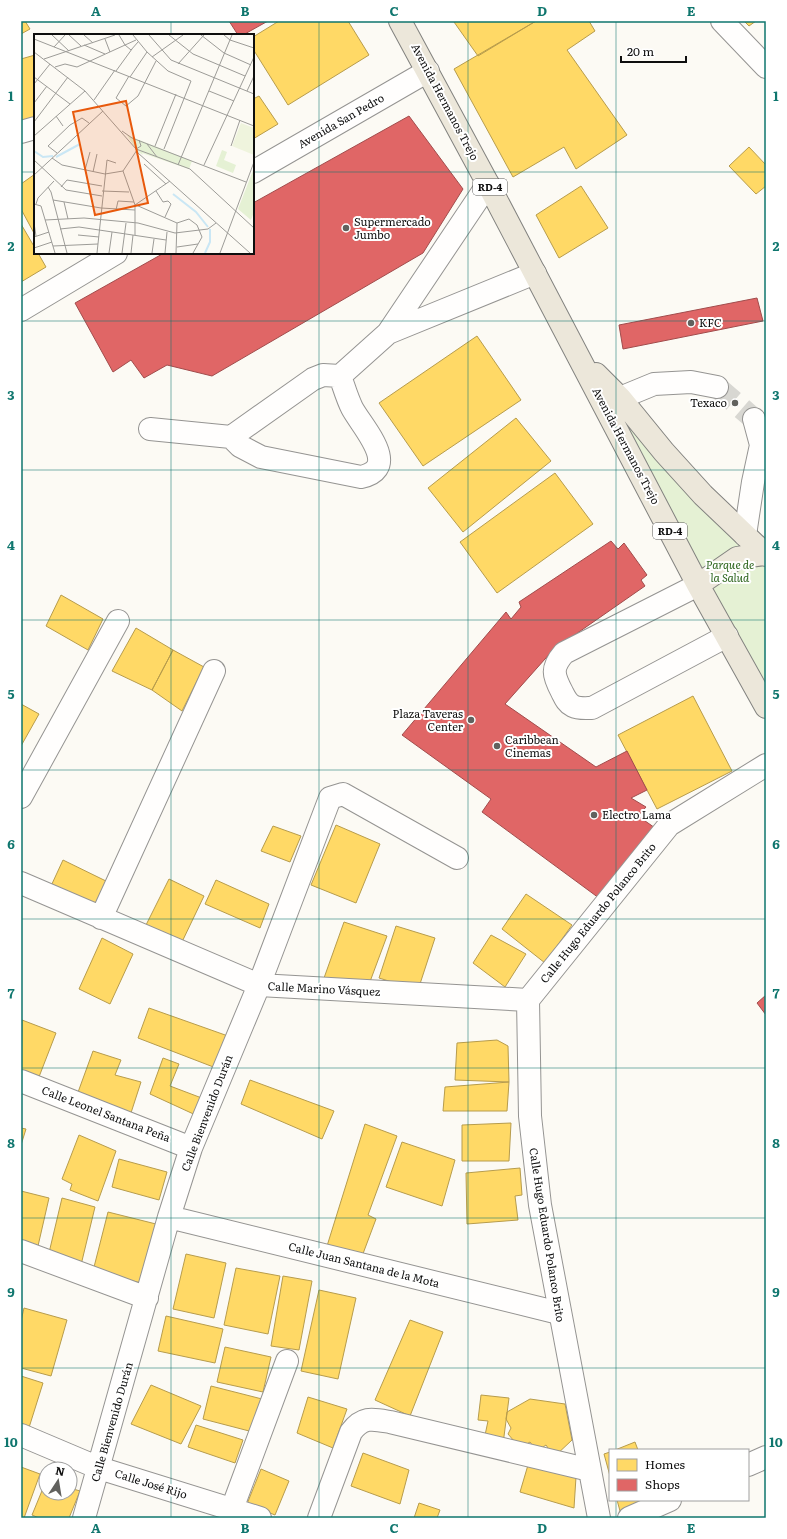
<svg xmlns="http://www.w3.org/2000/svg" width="787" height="1539" viewBox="0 0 787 1539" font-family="Literata,serif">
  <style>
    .green { fill: #e5f1d4 }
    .homes { fill: #ffd966; stroke: #b79c4c }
    .shops { fill: #e06666; stroke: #a14c4c }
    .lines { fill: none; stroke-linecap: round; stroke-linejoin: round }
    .minor-tunnel { stroke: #d8d7d2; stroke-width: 22; stroke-dasharray: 22 11; stroke-linecap: butt }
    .minor-casing { stroke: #959492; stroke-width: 24 }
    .major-casing { stroke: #82827f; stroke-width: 24 }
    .minor { stroke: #fffefd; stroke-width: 22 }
    .major { stroke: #ece7da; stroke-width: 22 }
    .grid { fill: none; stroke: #0f766e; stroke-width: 1; stroke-opacity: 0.55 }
    .poi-dot { fill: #61615e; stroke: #fff; stroke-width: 1.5 }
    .labels { text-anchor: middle; stroke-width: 4; stroke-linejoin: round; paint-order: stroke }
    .shield { fill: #fff; stroke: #565656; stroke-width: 1 }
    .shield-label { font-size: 10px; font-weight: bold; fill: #0e0e0e }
    .street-label { font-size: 11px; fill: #0e0e0e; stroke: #fff }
    .poi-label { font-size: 11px; fill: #0e0e0e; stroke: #fff; text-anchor: start }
    .park-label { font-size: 11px; font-style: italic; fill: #2f661f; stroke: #fff }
    .inset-river { fill: none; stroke: #cae7f5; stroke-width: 2 }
    .inset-road { fill: none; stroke: #9d9c98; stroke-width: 1 }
    .view { fill: #e8590c; fill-opacity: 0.15; stroke: #e8590c; stroke-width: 2 }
    .inset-edge { fill: none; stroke: #0e0e0e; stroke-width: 2 }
    .neatline { fill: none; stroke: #0f766e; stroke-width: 1.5 }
    .grid-label { font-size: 13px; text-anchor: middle; font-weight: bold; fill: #0f766e }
  </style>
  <rect width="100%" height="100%" fill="#fcfaf4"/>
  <path class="green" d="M578 354 766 555V707Z"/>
  <path class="homes" d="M21 21H25L30 29 21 34Z
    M279 21H348L369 55 288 105 253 49V37Z
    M455 21H536L478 56 454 22Z
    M536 21H589L595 31 567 50 627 135 576 169 564 147 513 177 454 69Z
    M744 21H756L749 26Z
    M35 55V128L21 132V59Z
    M259 96 278 124 253 139V99Z
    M749 147 766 165V186L756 194 729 166Z
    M35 174V235L21 209V184Z
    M581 186 608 228 559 258 536 215Z
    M21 224 35 248V253H38L46 267 21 282Z
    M477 336 521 400 423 466 379 403Z
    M516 418 551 461 463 532 428 488Z
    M555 473 593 524 497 593 460 542Z
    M61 595 103 619 88 650 46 626Z
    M136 628 173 650 152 690 112 671Z
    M173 650 204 667 182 711 152 690Z
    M693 696 732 771 657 809 618 735Z
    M21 704 39 714 21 746Z
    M336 825 380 844 356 903 311 885Z
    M273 826 301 836 290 862 261 851Z
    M63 860 108 882 96 908 51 886Z
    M169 879 204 896 181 944 144 929Z
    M216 880 269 904 260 928 205 904Z
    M526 894 572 925 545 963 502 929Z
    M344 922 387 936 368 987 324 978Z
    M396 926 435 938 418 990 379 978Z
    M491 935 526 954 505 987 473 963Z
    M102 938 133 954 110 1004 79 989Z
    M149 1008 228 1036 216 1068 138 1038Z
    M22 1020 56 1033 37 1082 21 1076Z
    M497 1040 508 1046 509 1082 455 1080 457 1043Z
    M93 1051 121 1060 115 1075 141 1082 129 1119 77 1095Z
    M163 1058 179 1064 170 1086 207 1100 200 1117 150 1094Z
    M250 1080 334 1111 322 1139 241 1104Z
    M509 1082 507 1111H443L445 1087Z
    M511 1123 509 1161H462V1125Z
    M365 1124 397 1136 368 1215 376 1219 361 1259 327 1246Z
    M21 1128 26 1129 21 1145Z
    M79 1135 116 1151 98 1201 70 1190 72 1184 62 1179Z
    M402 1142 455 1160 442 1206 386 1187Z
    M119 1159 167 1172 159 1200 112 1187Z
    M520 1168 522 1195 515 1196 518 1220 467 1224 466 1173Z
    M21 1191 49 1198 38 1246 21 1242Z
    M62 1198 95 1207 81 1265 48 1257Z
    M108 1212 156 1224 141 1283 93 1271Z
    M186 1254 226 1263 214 1318 173 1309Z
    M236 1268 280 1276 268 1334 224 1325Z
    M283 1276 312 1281 299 1350 271 1346Z
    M319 1290 356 1298 338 1379 301 1371Z
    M24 1308 67 1320 51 1376 21 1368V1321Z
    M166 1316 223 1329 215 1363 158 1351Z
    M410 1320 443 1332 410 1416 375 1400Z
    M225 1347 271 1357 263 1392 217 1382Z
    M21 1376 43 1383 27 1434 21 1432Z
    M151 1385 201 1406 181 1444 131 1424Z
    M211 1386 262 1399 253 1432 203 1419Z
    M481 1395 509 1398 503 1444 484 1440 488 1421 478 1420Z
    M308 1397 347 1409 333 1448 297 1433Z
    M530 1399 565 1404 572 1440 554 1457 546 1445 537 1451 530 1442 520 1448 508 1434 511 1428 506 1419 507 1412Z
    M196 1425 243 1440 235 1463 188 1447Z
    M635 1442 638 1450H615Z
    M610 1452V1476L604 1454Z
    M363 1453 409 1470 400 1504 351 1486Z
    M528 1465 576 1477 574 1508 520 1492Z
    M21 1467 40 1474 24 1518H21Z
    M261 1469 289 1481 275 1515 247 1504Z
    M46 1481V1493H70V1488L80 1491 69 1518H39L32 1515Z
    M617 1500H646L647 1503 620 1511Z
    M419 1503 440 1510 437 1518H414Z"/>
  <path class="shops" d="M229 21H268L243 35H238Z
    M409 116 463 189 423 253 212 376 167 365 144 378 131 360 113 372 75 303 164 253H253V203Z
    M757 298 763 321 623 349 619 325Z
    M611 541 618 549 624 543 647 575 641 580 645 586 553 650 505 704 596 767 627 751 647 790 631 798 646 807 638 816 658 830 603 901 482 812 491 799 402 735 506 612 511 619 521 607 519 602Z
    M766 995V1015L757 1003Z"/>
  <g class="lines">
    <path class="minor-tunnel" d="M717 387 754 419"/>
    <g class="minor-casing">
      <path id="minor" d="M722 21 766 67
        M21 132 35 128
        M253 172 428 71
        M21 310 116 253
        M388 333 535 273
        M620 398 654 384 691 382 717 387
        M150 429 231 437 240 446 261 457 361 477C402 468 362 427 352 408 347 398 344 387 340 376
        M231 437 313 379 323 375 340 376 388 333 488 184
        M745 535 753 482 761 445 754 419
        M698 585 564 653C551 668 553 675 562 692 565 698 567 703 573 706 579 709 586 708 592 708L727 636
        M21 797 118 621
        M21 883 259 985 528 1000
        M101 918 214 671
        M21 1081 191 1148
        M169 1217 559 1313
        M21 1251 147 1298
        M21 1435 99 1468 260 1518
        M748 1465 766 1457
        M232 1509 287 1361
        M84 1518 169 1217 191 1148 259 985 330 798 343 794 457 858
        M319 1518 351 1432C363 1416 373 1419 390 1422L590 1470
        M599 1518 540 1205 530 1116 528 1000 669 825 766 765
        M629 1518 670 1500"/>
    </g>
    <g class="major-casing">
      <path id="major" d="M400 21 488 184 698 585 766 707
        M596 374 620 398 664 452 703 495 766 555
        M698 585 737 558 764 554"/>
    </g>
    <use href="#minor" class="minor"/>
    <use href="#major" class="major"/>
  </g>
  <path class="grid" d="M171 21V35M319 21V1518M468 21V1518M616 21V1450M21 172H35M253 172H766M171 253V1518M21 321H766M21 470H766M21 620H766M21 770H766M21 919H766M21 1068H766M21 1218H766M21 1368H766M616 1500V1518"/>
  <g class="poi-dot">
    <circle cx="346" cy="228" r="4"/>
    <circle cx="691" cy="323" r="4"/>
    <circle cx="735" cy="403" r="4"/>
    <circle cx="471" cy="720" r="4"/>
    <circle cx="497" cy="746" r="4"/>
    <circle cx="594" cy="815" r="4"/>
  </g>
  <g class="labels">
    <g class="shield">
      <rect x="473" y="179" width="34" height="16" rx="3"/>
      <rect x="653" y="523" width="34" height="16" rx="3"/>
    </g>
    <g class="shield-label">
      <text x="490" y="191">RD-4</text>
      <text x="670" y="535">RD-4</text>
    </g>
    <g class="street-label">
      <text transform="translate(445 102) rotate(62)" y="4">Avenida Hermanos Trejo</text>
      <text transform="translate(341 121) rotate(-30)" y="4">Avenida San Pedro</text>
      <text transform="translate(626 446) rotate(62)" y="4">Avenida Hermanos Trejo</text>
      <text transform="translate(598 913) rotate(-51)" y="4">Calle Hugo Eduardo Polanco Brito</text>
      <text transform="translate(324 989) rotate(3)" y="4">Calle Marino Vásquez</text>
      <text transform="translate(207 1113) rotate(-69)" y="4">Calle Bienvenido Durán</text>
      <text transform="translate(106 1114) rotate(21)" y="4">Calle Leonel Santana Peña</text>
      <text transform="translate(547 1235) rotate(81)" y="4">Calle Hugo Eduardo Polanco Brito</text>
      <text transform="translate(364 1265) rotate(14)" y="4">Calle Juan Santana de la Mota</text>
      <text transform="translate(112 1422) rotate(-74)" y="4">Calle Bienvenido Durán</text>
      <text transform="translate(151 1484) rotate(17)" y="4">Calle José Rijo</text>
    </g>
    <g class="poi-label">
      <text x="354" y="226">Supermercado<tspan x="354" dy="13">Jumbo</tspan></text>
      <text x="699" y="327">KFC</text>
      <text x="727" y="407" text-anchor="end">Texaco</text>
      <text x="463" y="718" text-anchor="end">Plaza Taveras<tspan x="463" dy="13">Center</tspan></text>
      <text x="505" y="744">Caribbean<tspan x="505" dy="13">Cinemas</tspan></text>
      <text x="602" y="819">Electro Lama</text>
    </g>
    <g class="park-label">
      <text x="730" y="569">Parque de<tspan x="730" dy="13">la Salud</tspan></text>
    </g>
  </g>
  <g transform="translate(34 34)">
    <rect width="220" height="220" fill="#fcfaf4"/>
    <path d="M93 101 158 127 155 135 108 119 109 121 103 117ZM188 116 193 118 190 126 202 131 199 139 182 132ZM220 134V178L217 186 204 175Z" fill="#e5f1d4"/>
    <path d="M207 89 220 94V121L198 112Z" fill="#eff4dd"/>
    <path class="inset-river" d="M0 117 9 123 19 122M22 123 46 110M139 160 162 178 174 193M171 219 176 208V195"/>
    <path class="inset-road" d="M18 1 35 17M35 1 47 12M50 1 59 9M85 1 91 11 97 16 104 8M99 1 113 18 134 37 157 47 130 115M115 1 137 26 220 60M135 1 159 20 211 42M167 1 190 19 217 31M190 1 196 6 220 14M0 5 220 92M71 5 76 18M50 11 71 20M20 13 31 1M0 18 51 57 102 115 156 135 220 194M118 23 149 1M10 25 81 1M144 30 170 1M21 33 31 30 43 33 102 6M82 37 98 15M95 42 82 64 92 72 104 62 122 27M0 43 36 70M96 43 113 18M0 50 16 30M175 57 200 67M213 57 220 42M60 66 81 36M0 69 13 52M22 82 29 92M0 88 34 43M88 97 98 104 212 148M0 102 51 57M105 106 107 112 102 115 104 119 216 219M113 110 123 123M121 112 142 60M197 112 206 86M23 119 14 112 36 91 48 84 55 89M18 124 28 131 71 140 89 137M0 126 32 156 68 162M110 130 132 150M144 131 198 1M170 131 220 23M51 136 56 118M59 138 63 120M0 141 69 77M14 153 17 158 33 219M27 153 33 146 68 152M68 157 95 158M122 157 129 168 134 167 137 170 131 183M19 166 67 174 101 176M30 168 34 185M0 170 7 172 21 219M2 170 4 164 20 147M101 171 136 147M102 171 143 189M82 176 84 167 100 168M11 186 50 184 104 189 141 199 174 195 182 189M0 189 2 202M143 189 155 185 163 191 168 203 159 219M26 195 45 193 132 206M44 201 65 203M101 201V171L89 137 103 116M0 203 15 198M19 212 64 210M143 213 164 210M0 214 18 208M63 219 73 126 82 129M75 219 78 198M88 219 92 189M97 219 99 201M118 219 120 205M131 219 133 198M142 219 143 189M186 219 220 128"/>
    <path class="view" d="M92 67 114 169 61 181 39 78Z"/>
    <rect width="220" height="220" class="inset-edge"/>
  </g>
  <rect width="787" height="1539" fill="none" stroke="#ffffff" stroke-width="44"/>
  <rect x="609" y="1449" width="140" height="52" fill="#ffffff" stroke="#9f9f9f"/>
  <rect x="617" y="1459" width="20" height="12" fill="#ffd966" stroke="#9f9f9f"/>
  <text x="645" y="1469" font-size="12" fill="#0e0e0e">Homes</text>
  <rect x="617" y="1479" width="20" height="12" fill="#e06666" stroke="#9f9f9f"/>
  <text x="645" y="1489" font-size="12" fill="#0e0e0e">Shops</text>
  <g transform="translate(58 1481) rotate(12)"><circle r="19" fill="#ffffff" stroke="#9f9f9f"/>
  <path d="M0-3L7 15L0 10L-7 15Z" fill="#61615e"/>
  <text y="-6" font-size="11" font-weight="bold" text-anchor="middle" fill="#0e0e0e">N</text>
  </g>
  <path d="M621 56v6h65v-6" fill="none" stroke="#0e0e0e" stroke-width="2"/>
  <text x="627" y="56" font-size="12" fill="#0e0e0e" stroke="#ffffff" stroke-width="3" paint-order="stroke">20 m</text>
  <rect x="22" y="22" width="743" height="1495" class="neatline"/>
  <g class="grid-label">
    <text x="96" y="16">A</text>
    <text x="245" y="16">B</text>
    <text x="394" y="16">C</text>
    <text x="542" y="16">D</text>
    <text x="691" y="16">E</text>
    <text x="11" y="101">1</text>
    <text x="776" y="101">1</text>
    <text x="11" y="251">2</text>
    <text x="776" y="251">2</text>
    <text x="11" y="400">3</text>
    <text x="776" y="400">3</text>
    <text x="11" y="550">4</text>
    <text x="776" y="550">4</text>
    <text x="11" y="699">5</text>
    <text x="776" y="699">5</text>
    <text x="11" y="849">6</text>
    <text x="776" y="849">6</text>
    <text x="11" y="998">7</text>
    <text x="776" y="998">7</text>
    <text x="11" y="1148">8</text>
    <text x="776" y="1148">8</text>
    <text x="11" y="1297">9</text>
    <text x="776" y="1297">9</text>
    <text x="11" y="1447">10</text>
    <text x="776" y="1447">10</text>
    <text x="96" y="1533">A</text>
    <text x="245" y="1533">B</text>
    <text x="394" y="1533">C</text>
    <text x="542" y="1533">D</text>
    <text x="691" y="1533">E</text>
  </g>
</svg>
